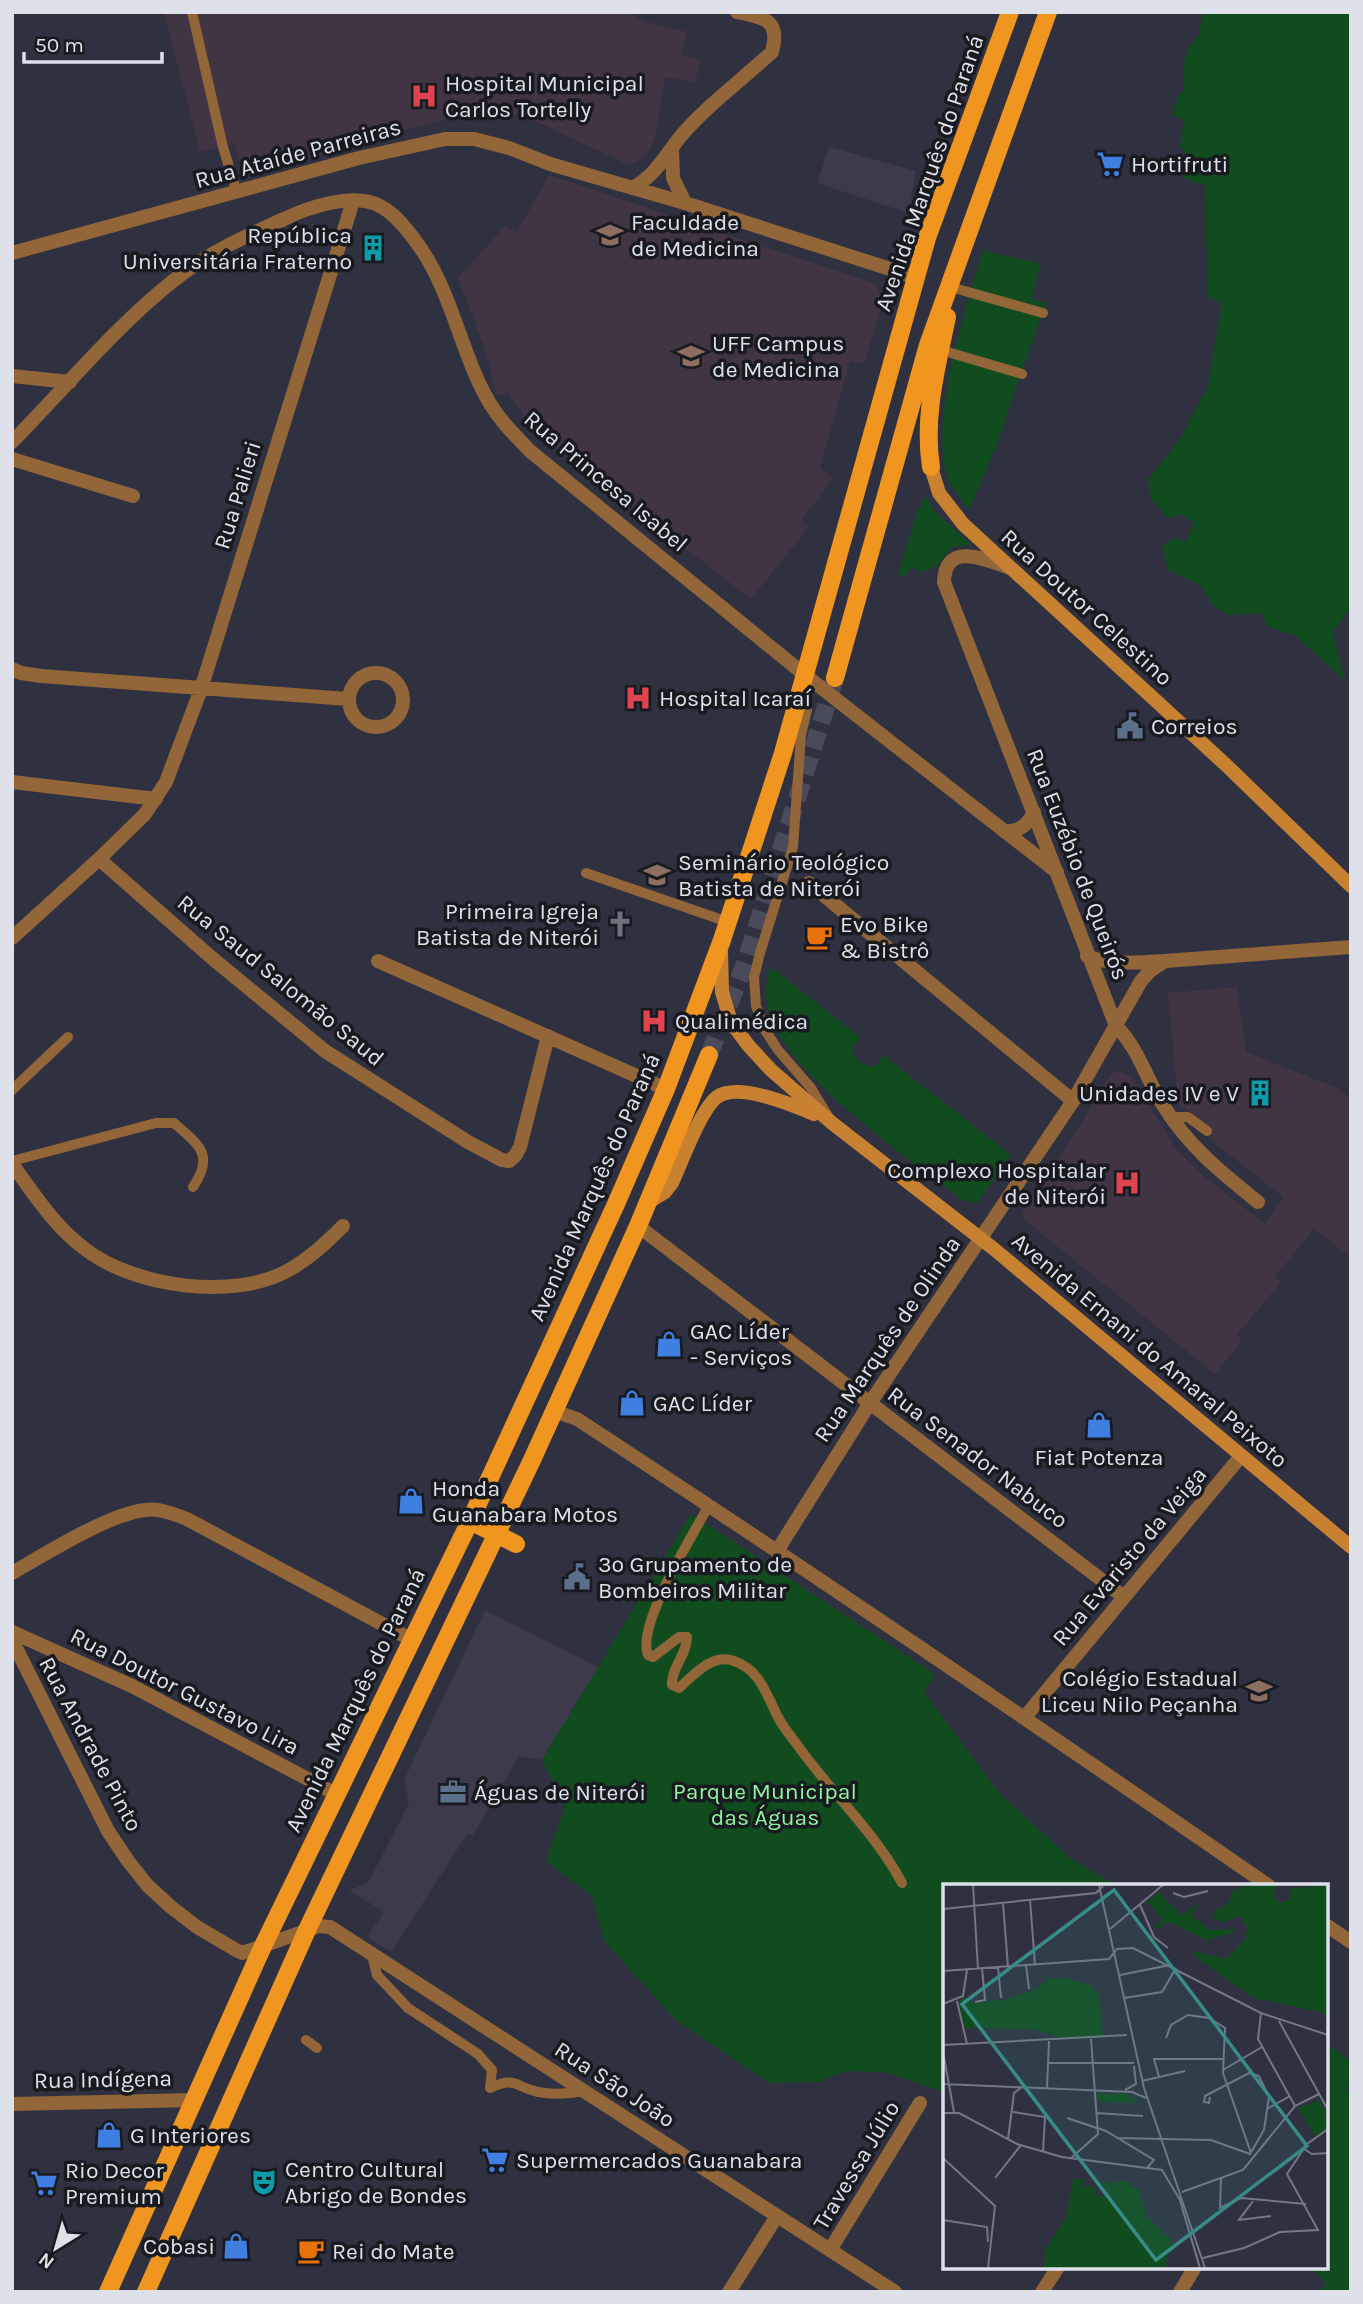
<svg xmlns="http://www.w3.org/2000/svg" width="1363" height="2304" viewBox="0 0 1363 2304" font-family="Karla,sans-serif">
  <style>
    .commercial { fill: #3d3a4b }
    .medical { fill: #413544 }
    .green { fill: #114c1f }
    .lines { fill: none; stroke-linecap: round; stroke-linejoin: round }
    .primary-tunnel { stroke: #494b5a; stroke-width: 18; stroke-dasharray: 18 9; stroke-linecap: butt }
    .service { stroke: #926638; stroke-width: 10 }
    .minor { stroke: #926638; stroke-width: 14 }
    .tertiary { stroke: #926638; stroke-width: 14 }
    .secondary { stroke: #c78130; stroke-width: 14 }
    .primary { stroke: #f0951f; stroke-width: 18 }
    .labels { text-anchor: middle; stroke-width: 7; stroke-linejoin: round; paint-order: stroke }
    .poi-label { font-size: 23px; fill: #dee0ea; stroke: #181a20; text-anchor: start }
    .street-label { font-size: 23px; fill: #dee0ea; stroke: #181a20 }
    .park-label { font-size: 23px; fill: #8ef79e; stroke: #181a20 }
    .inset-road { fill: none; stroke: #757784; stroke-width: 2 }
    .view { fill: #388b87; fill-opacity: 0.15; stroke: #388b87; stroke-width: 3.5 }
    .inset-edge { fill: none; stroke: #dee0ea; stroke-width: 3.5 }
  </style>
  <rect width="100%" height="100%" fill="#2f3140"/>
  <path class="commercial" d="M829 147 916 171 908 213 817 183Z
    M485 1610 598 1667 542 1760 519 1756 473 1835 468 1833 391 1952 367 1937 384 1912 349 1890 368 1883 409 1803 404 1780Z"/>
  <path class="medical" d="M164 12H627L644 21 687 32 681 54 701 60 695 82 665 77 655 138 648 153 641 160 629 165 524 116 493 111 456 116 250 175 242 168 234 144 200 152Z
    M549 175 876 284 883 300 864 364 850 361 820 468 833 479 801 520 809 527 751 599 539 435 508 393 496 395 485 349 458 278 505 226 517 232Z
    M1237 987 1246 1052 1335 1087 1351 1098V1258L1314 1228 1275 1277 1281 1282 1237 1335 1242 1340 1215 1374 1025 1220 1022 1212 1059 1159 1111 1074 1119 1071 1132 1078 1177 1150 1201 1174 1265 1224 1284 1197 1208 1138 1213 1131 1178 1103 1168 993Z"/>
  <path class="green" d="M1203 12H1351V606L1333 633 1345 681 1296 636 1267 626 1262 613 1228 615 1211 603 1200 585 1168 570 1162 547 1173 538 1186 542 1194 523 1182 515 1167 518 1151 499 1148 480 1180 439 1208 386 1222 303 1207 297 1206 186 1183 178 1185 150 1180 148 1184 120 1172 115 1180 92 1183 93 1184 63 1188 49 1199 35Z
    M983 250 995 254 1040 263 1032 299 1046 303 1016 387 1000 437 969 510C963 501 955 492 950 483 925 432 967 303 983 250Z
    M925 496 936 513 972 545 956 546 949 550 938 565 920 573 917 569 910 568 905 577 898 575 916 515Z
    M771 967 860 1037 852 1048C855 1061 863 1068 876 1066L883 1055 1011 1155 978 1202 964 1201C910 1159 779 1071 767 1004 764 991 767 979 771 967Z
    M691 1514 935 1674 924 1692 999 1793 1070 1858 1116 1886H945V2092L884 2072 844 2071 819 2082 769 2083 676 2020 605 1942 592 1896 546 1861 565 1807 542 1760Z
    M1326 2043 1351 2062V2082L1346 2089 1351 2093V2292H1320L1326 2283 1309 2267H1326Z"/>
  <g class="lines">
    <path class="primary-tunnel" d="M709 1055 745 964 835 678"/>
    <path class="service" d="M192 12 223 147 237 193
      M954 288 1043 313
      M941 350 1022 374
      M806 689 807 710 801 735 793 847 760 953 754 977 756 1006 765 1030 778 1050 811 1088 828 1116
      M586 873 728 922
      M12 1090 68 1037
      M1170 1117H1188L1207 1131
      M12 1161 156 1123H174C199 1145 215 1155 193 1187
      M709 1505C693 1535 636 1625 648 1655L653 1657 679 1637H687C687 1655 671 1668 672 1685L679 1688C694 1675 712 1653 734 1661 761 1670 767 1697 779 1719 785 1730 794 1740 801 1750 833 1794 876 1834 902 1883
      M372 1955 377 1975 408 2008 478 2054 492 2070 490 2088
      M306 2040 317 2048
      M490 2088C516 2076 515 2087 538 2092 555 2095 568 2094 584 2091"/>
    <path class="minor" d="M672 150 673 178 685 203
      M632 188C655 176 665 156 680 137 705 107 743 79 772 52 781 20 764 17 737 12
      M12 253 359 158 445 139H474L509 148 550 164 685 203 915 277
      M12 376 70 382
      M12 442C64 389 116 326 173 281 206 254 246 236 284 219 309 207 353 192 380 206 394 213 405 227 414 239 452 288 459 350 489 402 500 421 515 435 530 451L805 675
      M12 459 133 496
      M12 669 21 673 41 676 348 699
      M349 700a27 27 0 1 1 54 0a27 27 0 1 1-54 0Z
      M12 782 156 799
      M99 859 212 958 325 1051 468 1142 502 1160 509 1161 515 1156 520 1147 548 1036
      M809 883 1073 1101
      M12 938 99 859 145 814 166 782 201 689 353 201
      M378 961 666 1089
      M1116 1026C1139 1049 1146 1079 1163 1105 1187 1145 1222 1173 1258 1202
      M12 1164C34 1194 54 1226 85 1249 134 1287 234 1301 289 1270 310 1258 326 1243 343 1226
      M638 1226 1124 1597
      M12 1573C45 1554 109 1514 145 1510 159 1508 174 1514 187 1519L412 1640
      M12 1632 132 1686 336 1794
      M12 1640 108 1831 128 1861 148 1886 171 1907 197 1927 236 1950 242 1953 263 1946
      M12 2104 194 2100
      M830 2250 920 2103
      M729 2292 777 2216
      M1042 2292 1058 2267
      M1180 2292 1195 2267"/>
    <path class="tertiary" d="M1010 568C987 560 945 540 944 582L1116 1026
      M805 675 1057 872
      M1005 832C1021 830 1027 826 1034 812
      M1087 956C1111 966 1139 962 1165 961
      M554 1411 577 1419C810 1571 1040 1728 1269 1886
      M777 1551 870 1403 1073 1101 1141 981 1150 971 1165 961 1351 947
      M1025 1717 1241 1456
      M1326 1925 1351 1942
      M263 1946 319 1926 330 1927 895 2292"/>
    <path class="secondary" d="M931 467 939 493 963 524 1226 765 1351 886
      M721 952 722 992 731 1022 748 1045 771 1070 832 1123 994 1249 1351 1547
      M647 1203 665 1192 672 1183C681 1163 701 1109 717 1097 738 1082 793 1105 814 1114"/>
    <path class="primary" d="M931 467C923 416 937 366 947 317
      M835 678 928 345 1048 12
      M470 1521 516 1544
      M108 2292 263 1946 470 1521 616 1204 666 1089 722 940 783 753 927 238 1010 12
      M146 2292 307 1930 532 1460 638 1226 709 1055"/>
  </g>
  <defs>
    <g id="hospital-bare" transform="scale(2.1)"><path d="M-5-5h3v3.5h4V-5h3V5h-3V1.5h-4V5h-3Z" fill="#e0444e" stroke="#181a20" stroke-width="2.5" paint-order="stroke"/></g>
    <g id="supermarket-bare" transform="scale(2.1)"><path d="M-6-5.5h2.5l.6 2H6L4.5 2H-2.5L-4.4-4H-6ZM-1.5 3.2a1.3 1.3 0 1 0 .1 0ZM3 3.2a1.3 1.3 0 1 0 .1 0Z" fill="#3f7fe0" stroke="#181a20" stroke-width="2.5" paint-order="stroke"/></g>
    <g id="university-bare" transform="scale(2.1)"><path d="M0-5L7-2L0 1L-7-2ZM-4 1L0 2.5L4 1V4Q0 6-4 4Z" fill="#8d6e63" stroke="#181a20" stroke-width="2.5" paint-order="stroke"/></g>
    <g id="building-bare" transform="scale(2.1)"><path d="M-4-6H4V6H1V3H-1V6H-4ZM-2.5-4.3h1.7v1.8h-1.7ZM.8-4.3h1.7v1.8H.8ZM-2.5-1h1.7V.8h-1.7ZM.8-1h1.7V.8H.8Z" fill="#0f9aa8" stroke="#181a20" stroke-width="2.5" paint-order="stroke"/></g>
    <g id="civic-bare" transform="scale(2.1)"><path d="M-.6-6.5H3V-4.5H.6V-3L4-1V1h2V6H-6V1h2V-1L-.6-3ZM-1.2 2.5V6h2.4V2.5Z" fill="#5c6f8a" stroke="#181a20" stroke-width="2.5" paint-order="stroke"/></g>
    <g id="church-bare" transform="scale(2.1)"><path d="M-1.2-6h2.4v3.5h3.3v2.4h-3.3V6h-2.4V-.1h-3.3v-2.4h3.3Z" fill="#6b7280" stroke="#181a20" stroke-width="2.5" paint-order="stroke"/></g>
    <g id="cafe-bare" transform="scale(2.1)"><path d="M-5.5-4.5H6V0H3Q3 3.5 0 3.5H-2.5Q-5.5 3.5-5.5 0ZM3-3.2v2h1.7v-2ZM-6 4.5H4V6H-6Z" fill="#e8710a" stroke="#181a20" stroke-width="2.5" paint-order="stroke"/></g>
    <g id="shop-bare" transform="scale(2.1)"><path d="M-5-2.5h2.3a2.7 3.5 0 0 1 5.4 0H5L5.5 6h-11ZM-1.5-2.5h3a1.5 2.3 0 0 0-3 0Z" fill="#3f7fe0" stroke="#181a20" stroke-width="2.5" paint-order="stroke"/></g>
    <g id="school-bare" transform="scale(2.1)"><path d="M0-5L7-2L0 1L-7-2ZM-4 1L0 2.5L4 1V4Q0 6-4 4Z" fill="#8d6e63" stroke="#181a20" stroke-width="2.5" paint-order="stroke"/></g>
    <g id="office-bare" transform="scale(2.1)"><path d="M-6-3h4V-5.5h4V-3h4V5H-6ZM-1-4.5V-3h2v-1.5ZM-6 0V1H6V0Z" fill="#5c6f8a" stroke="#181a20" stroke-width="2.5" paint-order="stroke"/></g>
    <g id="theatre-bare" transform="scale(2.1)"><path d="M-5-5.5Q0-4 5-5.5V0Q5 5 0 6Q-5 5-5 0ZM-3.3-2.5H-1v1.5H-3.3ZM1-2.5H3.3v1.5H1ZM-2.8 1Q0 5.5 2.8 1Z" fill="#0f9aa8" stroke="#181a20" stroke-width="2.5" paint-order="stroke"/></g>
  </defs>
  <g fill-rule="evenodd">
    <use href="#hospital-bare" x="424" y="96"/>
    <use href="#supermarket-bare" x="1110" y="164"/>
    <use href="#university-bare" x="610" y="235"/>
    <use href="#building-bare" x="373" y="248"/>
    <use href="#university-bare" x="691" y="356"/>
    <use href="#hospital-bare" x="638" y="698"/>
    <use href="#civic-bare" x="1130" y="726"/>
    <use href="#university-bare" x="657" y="875"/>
    <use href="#church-bare" x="620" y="924"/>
    <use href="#cafe-bare" x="819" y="937"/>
    <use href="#hospital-bare" x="654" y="1021"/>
    <use href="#building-bare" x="1260" y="1093"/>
    <use href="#hospital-bare" x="1127" y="1183"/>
    <use href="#shop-bare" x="669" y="1344"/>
    <use href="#shop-bare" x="632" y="1403"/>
    <use href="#shop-bare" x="1099" y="1425"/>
    <use href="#shop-bare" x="411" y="1501"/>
    <use href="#civic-bare" x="577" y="1577"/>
    <use href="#school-bare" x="1259" y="1691"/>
    <use href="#office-bare" x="453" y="1792"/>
    <use href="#shop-bare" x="109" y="2135"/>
    <use href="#supermarket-bare" x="495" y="2160"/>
    <use href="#theatre-bare" x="264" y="2182"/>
    <use href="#supermarket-bare" x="44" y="2183"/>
    <use href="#shop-bare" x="236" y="2246"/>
    <use href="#cafe-bare" x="311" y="2251"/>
  </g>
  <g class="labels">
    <g class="poi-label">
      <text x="445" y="91">Hospital Municipal<tspan x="445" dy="26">Carlos Tortelly</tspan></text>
      <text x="1131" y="172">Hortifruti</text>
      <text x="631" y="230">Faculdade<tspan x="631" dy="26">de Medicina</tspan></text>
      <text x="352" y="243" text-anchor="end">República<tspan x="352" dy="26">Universitária Fraterno</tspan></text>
      <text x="712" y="351">UFF Campus<tspan x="712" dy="26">de Medicina</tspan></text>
      <text x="659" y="706">Hospital Icaraí</text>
      <text x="1151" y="734">Correios</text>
      <text x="678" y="870">Seminário Teológico<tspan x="678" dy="26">Batista de Niterói</tspan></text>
      <text x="599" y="919" text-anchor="end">Primeira Igreja<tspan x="599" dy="26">Batista de Niterói</tspan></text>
      <text x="840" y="932">Evo Bike<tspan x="840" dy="26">&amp; Bistrô</tspan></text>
      <text x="675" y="1029">Qualimédica</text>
      <text x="1239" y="1101" text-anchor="end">Unidades IV e V</text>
      <text x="1106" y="1178" text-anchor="end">Complexo Hospitalar<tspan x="1106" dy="26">de Niterói</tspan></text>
      <text x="690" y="1339">GAC Líder<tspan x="690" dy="26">- Serviços</tspan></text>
      <text x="653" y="1411">GAC Líder</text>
      <text x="1099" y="1465" text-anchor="middle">Fiat Potenza</text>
      <text x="432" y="1496">Honda<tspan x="432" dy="26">Guanabara Motos</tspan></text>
      <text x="598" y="1572">3º Grupamento de<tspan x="598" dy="26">Bombeiros Militar</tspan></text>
      <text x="1238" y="1686" text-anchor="end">Colégio Estadual<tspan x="1238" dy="26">Liceu Nilo Peçanha</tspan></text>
      <text x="474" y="1800">Águas de Niterói</text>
      <text x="130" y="2143">G Interiores</text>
      <text x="516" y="2168">Supermercados Guanabara</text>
      <text x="285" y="2177">Centro Cultural<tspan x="285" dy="26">Abrigo de Bondes</tspan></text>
      <text x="65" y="2178">Rio Decor<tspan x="65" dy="26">Premium</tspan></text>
      <text x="215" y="2254" text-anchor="end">Cobasi</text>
      <text x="332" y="2259">Rei do Mate</text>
    </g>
    <g class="street-label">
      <text transform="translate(298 153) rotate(-15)" y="8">Rua Ataíde Parreiras</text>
      <text transform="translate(929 173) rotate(-71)" y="8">Avenida Marquês do Paraná</text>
      <text transform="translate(606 481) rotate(40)" y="8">Rua Princesa Isabel</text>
      <text transform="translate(237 495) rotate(-73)" y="8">Rua Palieri</text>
      <text transform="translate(1087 607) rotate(42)" y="8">Rua Doutor Celestino</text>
      <text transform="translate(1078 864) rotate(69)" y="8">Rua Euzébio de Queirós</text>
      <text transform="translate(281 980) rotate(39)" y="8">Rua Saud Salomão Saud</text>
      <text transform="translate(594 1187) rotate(-66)" y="8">Avenida Marquês do Paraná</text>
      <text transform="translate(887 1339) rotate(-56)" y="8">Rua Marquês de Olinda</text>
      <text transform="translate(1150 1350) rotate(40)" y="8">Avenida Ernani do Amaral Peixoto</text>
      <text transform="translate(978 1457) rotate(37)" y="8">Rua Senador Nabuco</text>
      <text transform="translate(1129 1556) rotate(-50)" y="8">Rua Evaristo da Veiga</text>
      <text transform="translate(185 1691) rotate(27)" y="8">Rua Doutor Gustavo Lira</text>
      <text transform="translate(355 1700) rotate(-64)" y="8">Avenida Marquês do Paraná</text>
      <text transform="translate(91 1744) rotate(62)" y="8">Rua Andrade Pinto</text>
      <text transform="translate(103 2079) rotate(-1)" y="8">Rua Indígena</text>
      <text transform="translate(615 2084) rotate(33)" y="8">Rua São João</text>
      <text transform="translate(856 2165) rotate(-59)" y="8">Travessa Júlio</text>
    </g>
    <g class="park-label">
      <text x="765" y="1799">Parque Municipal<tspan x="765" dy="26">das Águas</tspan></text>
    </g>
  </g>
  <g transform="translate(943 1884)">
    <rect width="385" height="385" fill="#2f3140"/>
    <path d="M307 1H332L331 14 339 19 347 15V5L385 1V134L378 128 311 114 250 71 249 67 283 75 302 56 304 44 298 32 279 38 271 34V27L285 20 290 7ZM216 8 238 31 257 18 248 32 268 46 291 45V49L263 56 226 38 213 45 210 43 220 36 204 17ZM120 94 148 101 156 112 160 151 120 154 90 145 20 144 16 118 20 113 29 119 65 115 92 106 104 95ZM155 210H185L197 219 155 218ZM376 216 385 232V245L372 252 355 224ZM130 295H140L139 303 150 302 154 312H163L157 299 187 297 188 304 196 305 203 331 228 356 230 367 224 372 223 384H101L103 365 123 334Z" fill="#114c1f"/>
    <path class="inset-road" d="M30 1 35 85M156 1 201 204 262 384M230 9 241 13 265 7M87 16 92 81M60 19 65 83M197 21 211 53 225 64M0 25 153 9 160 2M167 45 220 1M83 81 86 105M55 83 58 114M0 87 166 75 174 65 190 64 318 129 385 151M177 91 227 81M181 114 219 108 233 84M14 117 24 160M32 118 42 116 39 84M0 120 20 112 24 86M318 129 315 155 352 222M336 137 385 226M223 154 228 141 245 131 266 134 282 144 280 189 308 269M0 161 184 151M0 168 11 228M105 179H191M280 186 319 163M216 193 211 175H281M199 197 242 187M0 200 189 208 203 214M104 204 106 157M182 206 193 200 191 182M324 225 347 212M70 228 102 233 100 268M0 229H16L74 260 119 273 219 286 237 316M153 229 200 232M124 234 163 247 211 276 204 284M173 254 268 256 307 270 321 246 326 213 316 192 306 189 262 212 261 218 266 219 267 213M65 255 71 209 79 203M361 265 369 270 385 269M0 274 52 322 45 384M127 275 155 250 148 155M52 294 78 261M278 294 277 324 298 314 363 320M239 308 300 286 352 222 376 210M236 313 257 384M310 317 296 336 328 332M0 336 44 343 45 358M260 374 301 364 337 348 375 346 344 290 364 260 385 245"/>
    <path class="view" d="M171 6 364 262 213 376 19 120Z"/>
    <rect width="385" height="385" class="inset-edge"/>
  </g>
  <rect width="1363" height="2304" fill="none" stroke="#dee0ea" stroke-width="28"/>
  <g transform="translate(56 2248) rotate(217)" stroke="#181a20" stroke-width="5" paint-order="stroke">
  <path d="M0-5L12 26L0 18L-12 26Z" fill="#dee0ea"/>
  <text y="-10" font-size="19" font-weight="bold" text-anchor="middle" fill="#dee0ea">N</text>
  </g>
  <path d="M24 52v10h138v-10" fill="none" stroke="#dee0ea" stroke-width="3.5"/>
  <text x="35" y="52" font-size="21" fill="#dee0ea" stroke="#181a20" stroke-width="5" paint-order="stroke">50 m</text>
</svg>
